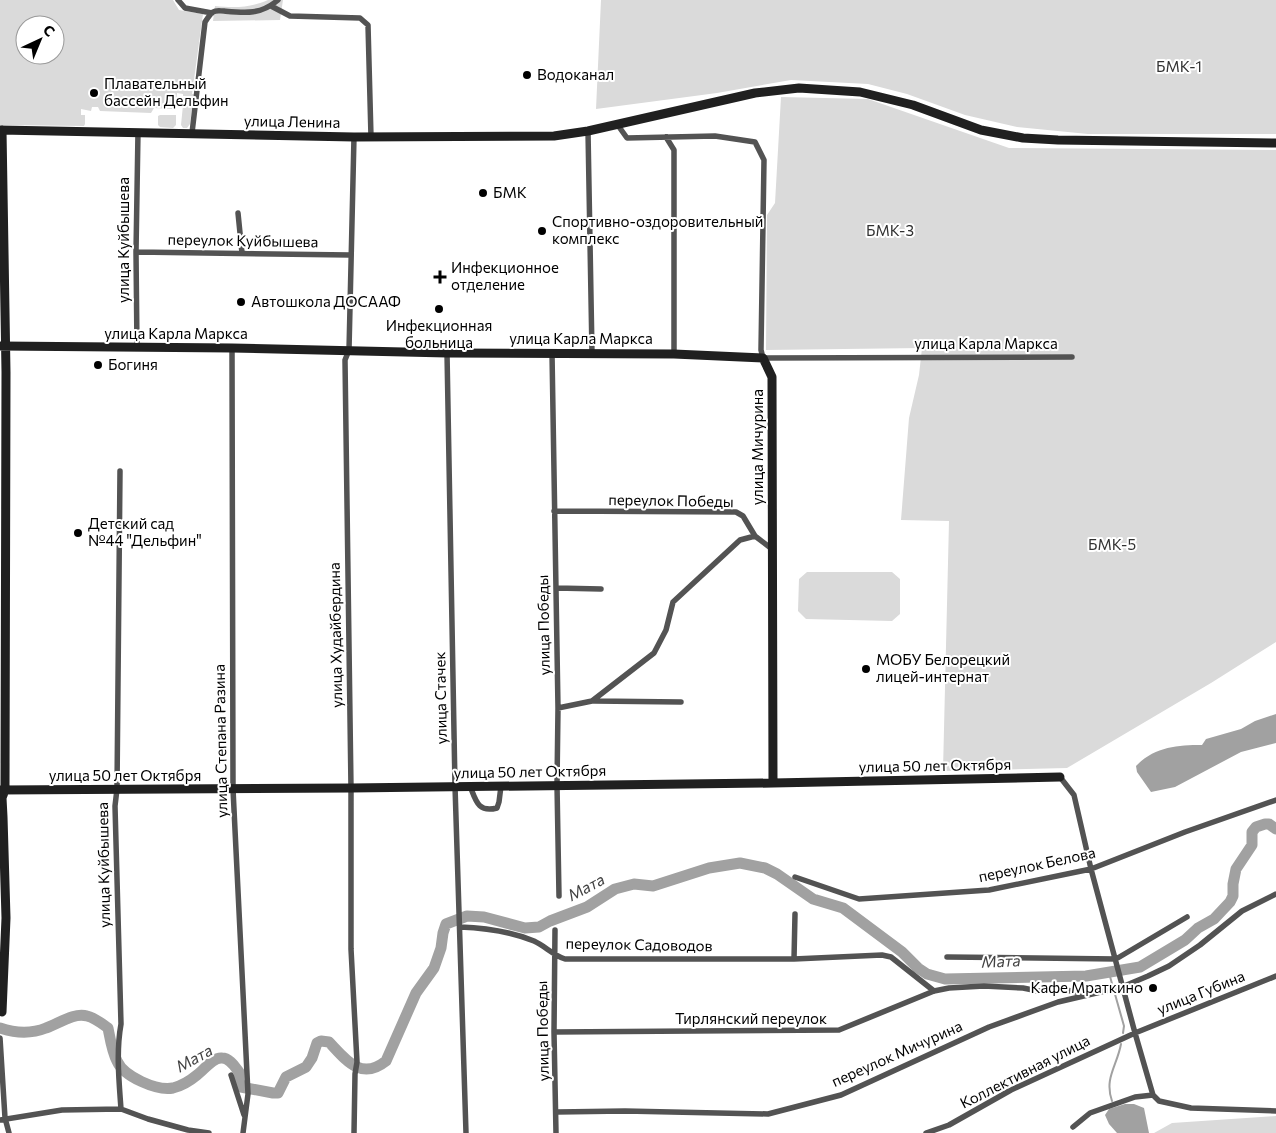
<svg xmlns="http://www.w3.org/2000/svg" width="1276" height="1133" viewBox="0 0 1276 1133" font-family="Commissioner,sans-serif">
  <style>
    .green { fill: #dadada; fill-rule: evenodd }
    .water { fill: #a1a1a1 }
    .lines { fill: none; stroke-linecap: round; stroke-linejoin: round }
    .stream { stroke: #a1a1a1; stroke-width: 2 }
    .river { stroke: #a1a1a1; stroke-width: 11 }
    .street { stroke: #535353; stroke-width: 5.5 }
    .secondary { stroke: #202020; stroke-width: 9 }
    .poi-dot { fill: #000; stroke: #fff; stroke-width: 2 }
    .labels { text-anchor: middle; stroke-width: 4; stroke-linejoin: round; paint-order: stroke }
    .park-label { font-size: 15px; fill: #313131; stroke: #fff }
    .poi-label { font-size: 15px; fill: #000; stroke: #fff; text-anchor: start }
    .street-label { font-size: 15px; fill: #000; stroke: #fff }
    .water-label { font-size: 16px; font-style: italic; fill: #424242; stroke: #fff }
  </style>
  <rect width="100%" height="100%" fill="#fff"/>
  <path class="green" d="M0 0H173L179 10 203 14 192 94H194L190 124 187 128H183L181 125 183 105H188V96H183V94L177 93 176 106 172 109 154 108 151 113 100 111 98 107H92L91 111 81 109V115H85V124L84 126 0 125ZM25 25H55V55H25Z
    M268 0H283L280 20 213 21 215 6C234 8 250 8 268 0Z
    M601 0H1276V134H1088L1017 127 965 115 907 94 868 84 791 80 717 93 596 109Z
    M781 97 868 99 1009 148 1276 150V642L1211 683 1067 768 943 771 949 521 901 520 909 418 919 375 922 348 766 350 767 215 775 203Z
    M160 115H176V125L173 128 160 127 158 125V116Z
    M807 572H892L900 579V614L892 621 806 619 798 611 799 579Z
    M1276 1116V1133H1154L1172 1123Z"/>
  <path class="water" d="M1276 714V743L1241 752 1175 787 1151 792 1137 772 1136 766C1154 747 1177 745 1202 745L1206 739 1241 729 1255 721Z
    M1125 1104H1134L1144 1108 1149 1133H1117L1109 1124 1105 1115 1109 1109Z"/>
  <g class="lines">
    <path class="stream" d="M1109 973 1124 1026 1123 1033
      M1112 1101C1104 1078 1117 1066 1121 1044"/>
    <path class="river" d="M0 1028C15 1033 31 1034 46 1028 58 1024 74 1012 87 1016 95 1018 101 1023 108 1028 110 1038 112 1052 117 1061 124 1077 157 1091 173 1088 181 1086 191 1080 197 1075 204 1070 213 1057 222 1058 230 1058 235 1067 239 1072V1080L241 1087 273 1093H278L286 1077 306 1067 312 1058 317 1043 321 1041 329 1042C346 1060 361 1081 386 1061L416 993 434 968 441 948 443 933 446 924 467 916 484 917 525 928 539 927 550 921 587 907 615 889 634 884 653 886 709 868 740 863 765 868 777 874 813 899 843 908 902 952 918 968 927 974 945 979 1086 976 1140 967 1185 940 1198 928 1214 919 1230 902 1233 896V884L1236 869 1252 845V832L1256 827 1265 824H1269L1276 829"/>
    <path class="street" d="M178 0 185 8 212 13
      M271 6 290 16 360 18 368 25 371 137
      M617 124 627 138 715 136 755 142 764 160 761 350 763 358 1072 357
      M588 131 592 353
      M192 133 205 22C207 19 210 14 213 12 216 10 220 11 224 11 245 13 261 15 278 0
      M354 137 349 350 345 360 351 788V949L357 1062 355 1074 354 1133
      M666 137 674 150V354
      M238 213 242 253
      M136 252 350 255
      M137 348 136 252 138 132
      M232 348 233 789 248 1094 243 1133
      M447 353 455 786 466 1133
      M552 353 558 708 557 785 559 896
      M120 471 117 789 115 806 121 1024C116 1052 119 1081 121 1109
      M554 511 736 512 743 516 755 536 772 549
      M556 588 601 589
      M594 701 681 702
      M558 708 592 701 654 653 666 630 673 602 740 540 755 536
      M1060 777 1074 795 1091 869 1135 1033 1153 1095 1159 1101 1191 1108 1276 1111
      M470 786C476 801 478 813 497 808L499 802 501 786
      M795 877 859 899 989 890 1091 869 1185 832 1276 800
      M460 927C486 928 510 931 534 941 545 946 553 955 565 959H794L882 955 891 957 934 991
      M555 930 554 1032 556 1133
      M947 957 1116 959 1187 917
      M794 959 795 914
      M554 1032 839 1030 934 991 949 988 984 986 1023 988 1038 991 1066 990 1086 994
      M0 1038 5 1118 9 1133
      M231 1075 244 1115
      M557 1112 625 1111 768 1114 841 1095 989 1027 1058 1002 1122 987 1148 976 1169 966 1200 945 1242 911 1276 894
      M0 1120 62 1110 121 1109 148 1119 188 1130 209 1133
      M1073 1127 1090 1113 1135 1097 1153 1095
      M926 1133 949 1125 1011 1090 1135 1033 1276 976"/>
    <path class="secondary" d="M0 130 354 137 554 136 588 131 755 93 799 88 860 92 913 105 981 130 1023 138 1058 140 1276 143
      M0 346 232 348 447 353 674 354 763 358 772 377 773 783
      M0 790 351 788 773 783 1060 777
      M2 1012 6 918 3 817 2 798 5 790 6 372 2 130"/>
  </g>
  <g class="poi-dot">
    <circle cx="527" cy="75" r="5"/>
    <circle cx="94" cy="93" r="5"/>
    <circle cx="483" cy="193" r="5"/>
    <circle cx="542" cy="231" r="5"/>
    <path d="M437.5 269.5h5v5h5v5h-5v5h-5v-5h-5v-5h5z"/>
    <circle cx="241" cy="302" r="5"/>
    <circle cx="439" cy="309" r="5"/>
    <circle cx="98" cy="365" r="5"/>
    <circle cx="78" cy="533" r="5"/>
    <circle cx="866" cy="669" r="5"/>
    <circle cx="1153" cy="988" r="5"/>
  </g>
  <g class="labels">
    <g class="park-label">
      <text x="1179" y="72">БМК-1</text>
      <text x="890" y="236">БМК-3</text>
      <text x="1112" y="550">БМК-5</text>
    </g>
    <g class="poi-label">
      <text x="537" y="80">Водоканал</text>
      <text x="104" y="89">Плавательный<tspan x="104" dy="17">бассейн Дельфин</tspan></text>
      <text x="493" y="198">БМК</text>
      <text x="552" y="227">Спортивно-оздоровительный<tspan x="552" dy="17">комплекс</tspan></text>
      <text x="451" y="273">Инфекционное<tspan x="451" dy="17">отделение</tspan></text>
      <text x="251" y="307">Автошкола ДОСААФ</text>
      <text x="439" y="331" text-anchor="middle">Инфекционная<tspan x="439" dy="17">больница</tspan></text>
      <text x="108" y="370">Богиня</text>
      <text x="88" y="529">Детский сад<tspan x="88" dy="17">№44 "Дельфин"</tspan></text>
      <text x="876" y="665">МОБУ Белорецкий<tspan x="876" dy="17">лицей-интернат</tspan></text>
      <text x="1143" y="993" text-anchor="end">Кафе Мраткино</text>
    </g>
    <g class="street-label">
      <text transform="translate(292 122) rotate(1)" y="5">улица Ленина</text>
      <text transform="translate(124 240) rotate(-90)" y="5">улица Куйбышева</text>
      <text transform="translate(243 241) rotate(1)" y="5">переулок Куйбышева</text>
      <text x="176" y="339">улица Карла Маркса</text>
      <text x="581" y="344">улица Карла Маркса</text>
      <text x="986" y="349">улица Карла Маркса</text>
      <text transform="translate(758 447) rotate(-90)" y="5">улица Мичурина</text>
      <text transform="translate(671 501) rotate(1)" y="5">переулок Победы</text>
      <text transform="translate(544 625) rotate(-91)" y="5">улица Победы</text>
      <text transform="translate(336 635) rotate(-91)" y="5">улица Худайбердина</text>
      <text transform="translate(441 698) rotate(-91)" y="5">улица Стачек</text>
      <text transform="translate(221 741) rotate(-91)" y="5">улица Степана Разина</text>
      <text transform="translate(935 766) rotate(-1)" y="5">улица 50 лет Октября</text>
      <text transform="translate(530 772) rotate(-1)" y="5">улица 50 лет Октября</text>
      <text x="125" y="781">улица 50 лет Октября</text>
      <text transform="translate(104 865) rotate(-91)" y="5">улица Куйбышева</text>
      <text transform="translate(1037 865) rotate(-12)" y="5">переулок Белова</text>
      <text transform="translate(639 945) rotate(1)" y="5">переулок Садоводов</text>
      <text transform="translate(1201 993) rotate(-22)" y="5">улица Губина</text>
      <text x="751" y="1024">Тирлянский переулок</text>
      <text transform="translate(543 1031) rotate(-91)" y="5">улица Победы</text>
      <text transform="translate(897 1054) rotate(-24)" y="5">переулок Мичурина</text>
      <text transform="translate(1025 1072) rotate(-27)" y="5">Коллективная улица</text>
    </g>
    <g class="water-label">
      <text transform="translate(586 887) rotate(-28)" y="6">Мата</text>
      <text transform="translate(1001 961) rotate(-2)" y="6">Мата</text>
      <text transform="translate(194 1058) rotate(-29)" y="6">Мата</text>
    </g>
  </g>
  <g transform="translate(40 40) rotate(44)"><circle r="24" fill="#ffffff" stroke="#999999"/>
  <path d="M0-4L9 19L0 12L-9 19Z" fill="#000000"/>
  <text y="-8" font-size="14" font-weight="bold" text-anchor="middle" fill="#000000">С</text>
  </g>
</svg>
